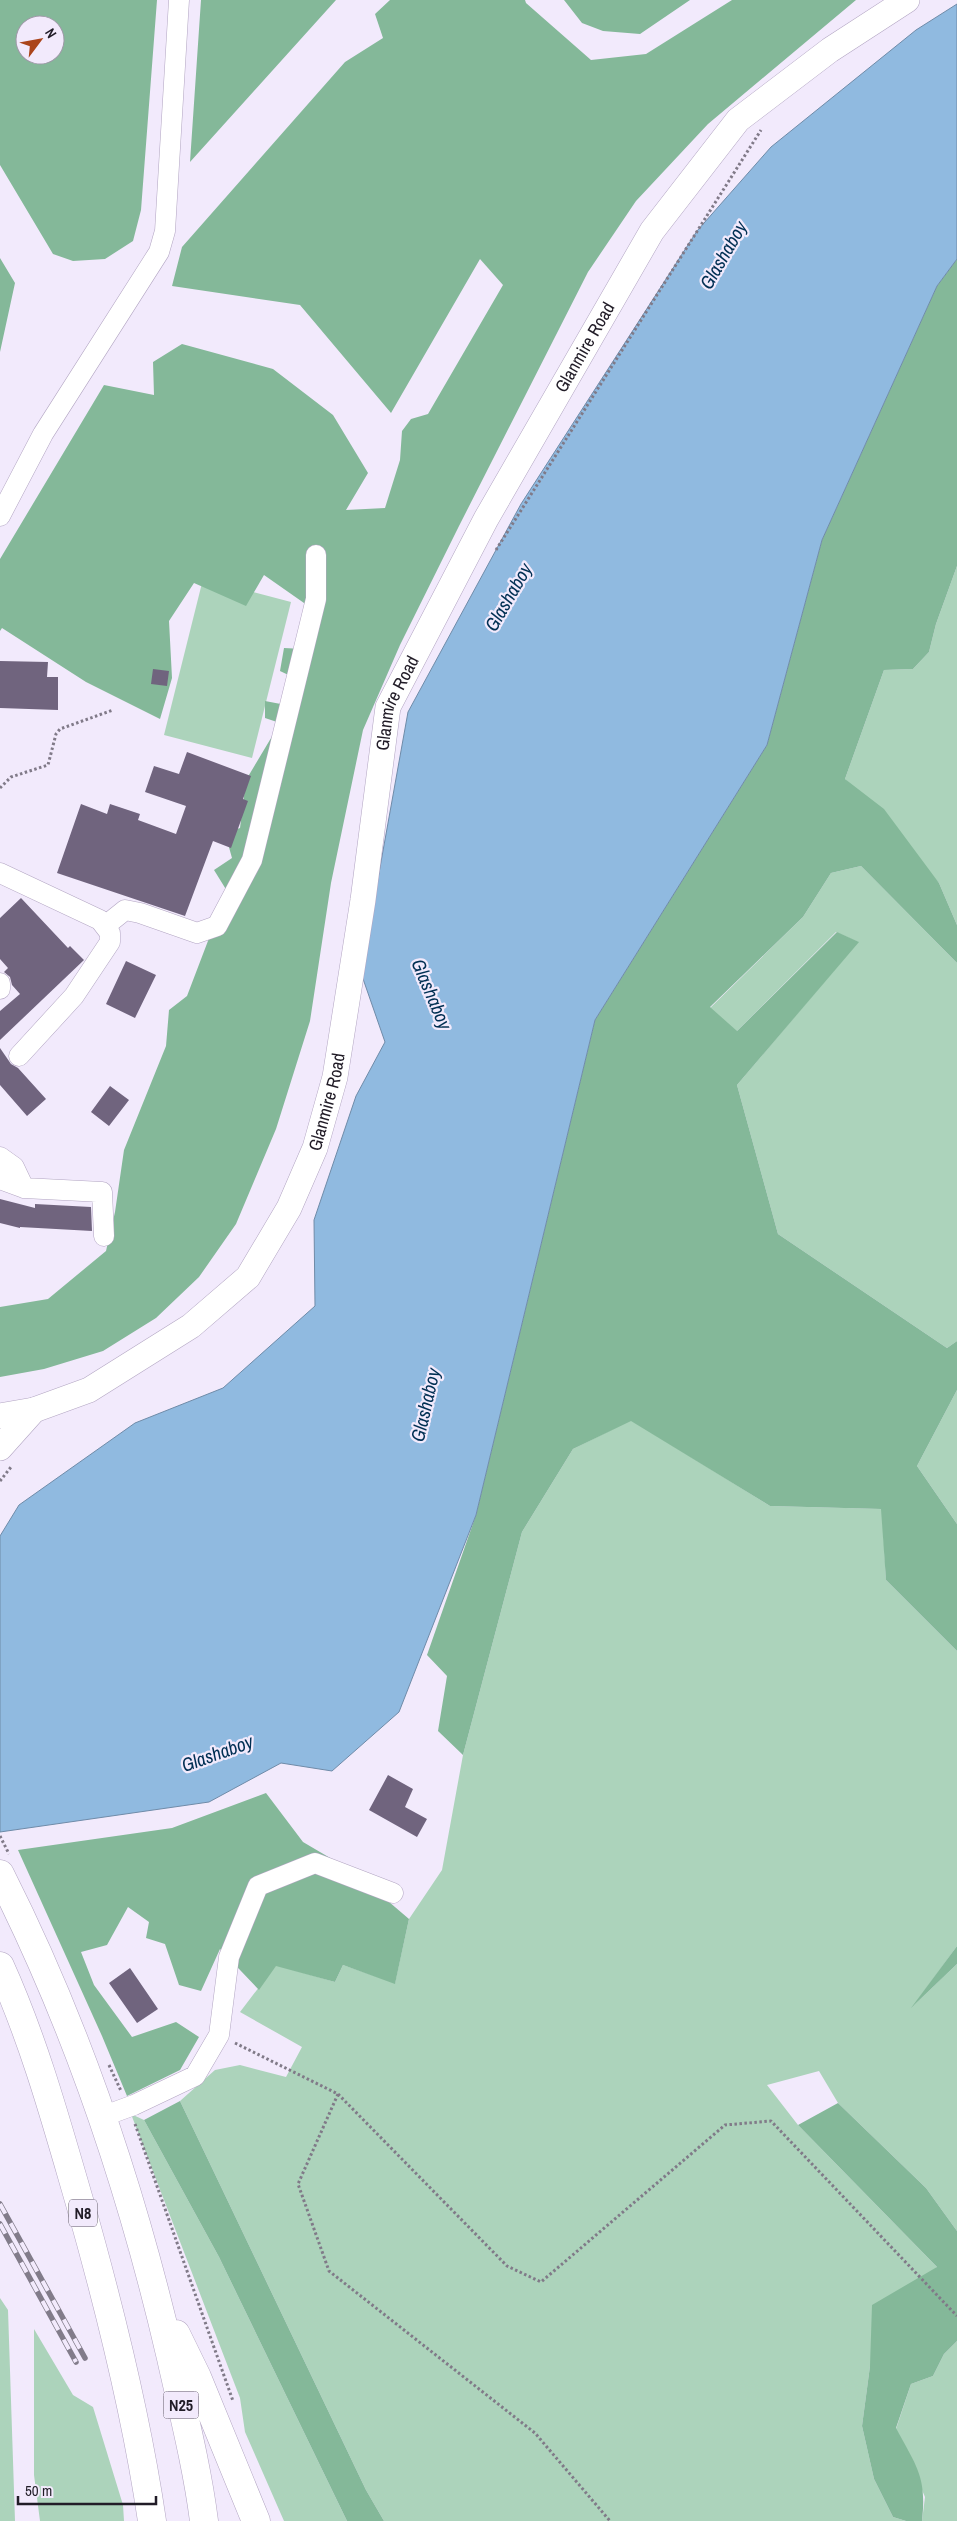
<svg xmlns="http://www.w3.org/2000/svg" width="957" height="2521" viewBox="0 0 957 2521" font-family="'Archivo Narrow',sans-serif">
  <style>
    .green { fill: #acd3bb }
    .forest { fill: #84b899; fill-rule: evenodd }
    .water { fill: #90bae0; stroke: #6f8ba8 }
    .building { fill: #70647e }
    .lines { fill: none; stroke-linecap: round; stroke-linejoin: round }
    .minor-casing { stroke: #b2a5c2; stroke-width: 21 }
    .major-casing { stroke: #b2a5c2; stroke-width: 26 }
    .highway-casing { stroke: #b2a5c2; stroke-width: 29 }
    .path { stroke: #807a88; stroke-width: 3; stroke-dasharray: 2.5 2.5; stroke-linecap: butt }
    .minor { stroke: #fff; stroke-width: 20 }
    .major { stroke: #fff; stroke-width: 25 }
    .highway { stroke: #fff; stroke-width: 28 }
    .rail-casing { stroke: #827c8a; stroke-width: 5.5 }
    .rail { stroke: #f2eafc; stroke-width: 4; stroke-dasharray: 11; stroke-linecap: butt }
    .labels { text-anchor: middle; stroke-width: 4.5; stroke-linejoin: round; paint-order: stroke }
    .shield { fill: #f2eafc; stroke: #605a67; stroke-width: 1 }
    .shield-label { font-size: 16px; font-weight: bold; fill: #211c27 }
    .street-label { font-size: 18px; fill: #211c27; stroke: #f2eafc }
    .water-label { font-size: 19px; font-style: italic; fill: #002f53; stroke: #f2eafc }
  </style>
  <rect width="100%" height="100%" fill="#f2eafc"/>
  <path class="green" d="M957 566V925L939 883 845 779 884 670 913 669 929 652 936 624Z
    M203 579 291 602 252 758 164 735Z
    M861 866 957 963V1341L947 1348 778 1234 737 1085 858 942 836 932 736 1032 710 1008 803 917 831 873Z
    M957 1390V1524L917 1466Z
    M631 1420 770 1506 882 1509 886 1580 957 1651V1946L914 2005 957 1964V2231L926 2188 838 2103 819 2071 767 2085 798 2125 937 2267 870 2366 862 2426 874 2479 893 2517 906 2521H384L366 2490 180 2101 215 2070 240 2065 286 2077 302 2047 240 2012 276 1965 335 1982 343 1965 395 1983 409 1919 442 1870 463 1755 522 1532 573 1449Z
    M131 2114 144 2120 219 2257 347 2521H284L245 2432 240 2398Z
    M0 2298 8 2310 15 2521H0Z
    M34 2329 73 2395 93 2407 123 2505 124 2521H40L34 2475Z
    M957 2341V2521H922L925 2497 896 2429 911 2384 933 2376 944 2354Z"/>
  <path class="forest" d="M0 0H157L141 210 133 241 105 259 73 261 53 254 0 165ZM25 25H55V55H25Z
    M201 0H336L190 162Z
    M390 0H525L526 3 591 60 646 54 732 0H856L708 124 636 201 588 272 459 526 400 645 363 730 331 883 310 1021 276 1129 236 1224 199 1277 156 1318 103 1351 44 1369 0 1377V1307L48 1299 106 1251 115 1212 124 1150 166 1046 169 1010 187 996 227 891 214 870 232 858 225 833 240 828 246 780 280 723 265 718V701L286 705 299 680 280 671 284 648 303 649 304 603 264 575 246 606 194 583 169 621 172 678 160 719 86 682 2 628 0 631V559L104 385 154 395 153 362 182 344 273 369 333 415 368 473 346 510 385 508 400 460 402 431 411 419 428 414 503 285 480 259 391 413 300 305 172 286 182 247 345 62 383 38 375 14Z
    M564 0H690L640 34 603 31 582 23Z
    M0 258 15 283 0 352Z
    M957 259V566L936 624 929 652 913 669 884 670 845 779 884 809 939 883 957 925V963L861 866 831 873 803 917 710 1007 737 1031 837 932 859 942 737 1085 778 1234 947 1348 957 1341V1390L917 1466 957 1524V1651L886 1580 881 1509 770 1506 631 1421 573 1449 522 1532 463 1755 438 1731 447 1676 427 1655 476 1515 595 1020 767 745 822 540 937 286Z
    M266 1793 303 1842 354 1872 409 1919 395 1984 343 1965 335 1982 276 1966 259 1990 220 1949 201 1991 179 1985 165 1944 146 1938 149 1922 128 1907 107 1945 81 1952 94 1985 132 2037 176 2022 199 2037 180 2070 127 2096 102 2036 18 1850 172 1828Z
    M957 1946V1964L911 2008Z
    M180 2101 366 2490 384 2521H347L219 2257 144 2120Z
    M838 2103 926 2188 957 2231V2341L944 2354 933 2376 911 2384 896 2428C916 2466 927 2476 922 2521H906L893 2517 874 2479 862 2426 870 2366 872 2305 937 2267 798 2125Z"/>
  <path class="water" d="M957 4V259L937 286 822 540 767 745 595 1020 476 1515 399 1712 332 1771 281 1763 209 1802 0 1832V1536L19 1505 135 1423 223 1388 315 1306 314 1220 356 1096 385 1042 361 973 408 712 521 504 697 231 771 147 916 30Z"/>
  <path class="building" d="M0 661 48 662 47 677H58V710L0 708Z
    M153 669 169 671 167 686 151 684Z
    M187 752 251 776 243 799 248 801 231 848 213 841 185 916 57 873 81 804 107 814 110 804 140 814 138 820 176 834 186 806 145 792 154 766 179 774Z
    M21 898 68 948 70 946 84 960 0 1040V1011L20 994 12 985 10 977 4 972 8 968 0 959V918Z
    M126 961 156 975 135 1018 106 1004Z
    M0 1048 11 1064 18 1068 46 1099 27 1116 0 1085Z
    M110 1086 129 1100 109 1126 91 1112Z
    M0 1199 35 1208V1204L91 1207 92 1231 20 1227V1228L0 1223Z
    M388 1775 413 1789 405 1807 427 1819 417 1837 369 1810Z
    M130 1968 158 2009 137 2023 109 1983Z"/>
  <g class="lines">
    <g class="minor-casing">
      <path id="minor" d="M0 516 43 434 159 252 165 231 179 0
        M0 873 100 920 110 933V942L74 996 19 1056
        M105 926 125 910 140 913 197 933 217 926 252 860 316 599V555
        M0 983V989
        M0 1157 14 1167 24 1188
        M0 1179 24 1188 102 1192 104 1236
        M104 2116 134 2105 195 2076 219 2035 229 1957 258 1886 315 1863 393 1893"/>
    </g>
    <g class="major-casing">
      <g id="major">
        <path id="s1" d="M0 1416 34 1410 89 1390 191 1326 248 1277 289 1208 315 1148 335 1077 363 900 388 707 486 519 652 231 738 120 830 50 907 0"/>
        <path d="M0 1448 34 1410"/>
      </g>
    </g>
    <g class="highway-casing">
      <path id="highway" d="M0 1874C78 2028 132 2190 171 2358 183 2412 197 2466 204 2521
        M0 1966C34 2041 56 2121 79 2200 109 2305 136 2412 152 2521
        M176 2334 197 2377 256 2521"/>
    </g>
    <path class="path" d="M496 550 761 130
      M0 788 11 777 48 765 56 734 60 729 113 710
      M0 1481 11 1467
      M0 1836 9 1854
      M235 2043 338 2094 507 2266 541 2282 725 2125 771 2121 957 2316
      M109 2065 121 2091
      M338 2094 298 2184 329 2271 535 2433 610 2521
      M135 2124 233 2401"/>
    <use href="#minor" class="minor"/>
    <use href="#major" class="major"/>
    <use href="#highway" class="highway"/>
    <g class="rail-casing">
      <path id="rail" d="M0 2204 85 2358
        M0 2224 76 2362"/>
    </g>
    <use href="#rail" class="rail"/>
  </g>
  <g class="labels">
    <g class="shield">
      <rect x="69" y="2199.5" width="28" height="27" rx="4"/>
      <rect x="163.5" y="2391.5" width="35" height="27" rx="4"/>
    </g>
    <g class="shield-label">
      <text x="83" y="2219">N8</text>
      <text x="181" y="2411">N25</text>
    </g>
    <g class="street-label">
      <text dy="6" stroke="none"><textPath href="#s1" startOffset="1292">Glanmire Road</textPath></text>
      <text dy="6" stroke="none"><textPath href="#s1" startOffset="888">Glanmire Road</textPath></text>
      <text dy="6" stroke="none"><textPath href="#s1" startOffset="482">Glanmire Road</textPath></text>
    </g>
    <g class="water-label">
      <text transform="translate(723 255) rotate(-60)" y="7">Glashaboy</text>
      <text transform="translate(508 597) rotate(-60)" y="7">Glashaboy</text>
      <text transform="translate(432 994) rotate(67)" y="7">Glashaboy</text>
      <text transform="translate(425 1405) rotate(-77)" y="7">Glashaboy</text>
      <text transform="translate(217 1753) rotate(-20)" y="7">Glashaboy</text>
    </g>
  </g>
  <g transform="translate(40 40) rotate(58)"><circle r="24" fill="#f2eafc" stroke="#9e98a7"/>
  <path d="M0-4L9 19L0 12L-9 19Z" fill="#ab451b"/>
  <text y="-8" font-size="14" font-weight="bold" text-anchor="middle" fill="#211c27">N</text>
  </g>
  <path d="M18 2496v8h138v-8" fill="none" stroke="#211c27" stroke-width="2.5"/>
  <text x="25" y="2496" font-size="15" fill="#211c27" stroke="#f2eafc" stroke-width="4" paint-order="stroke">50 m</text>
</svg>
